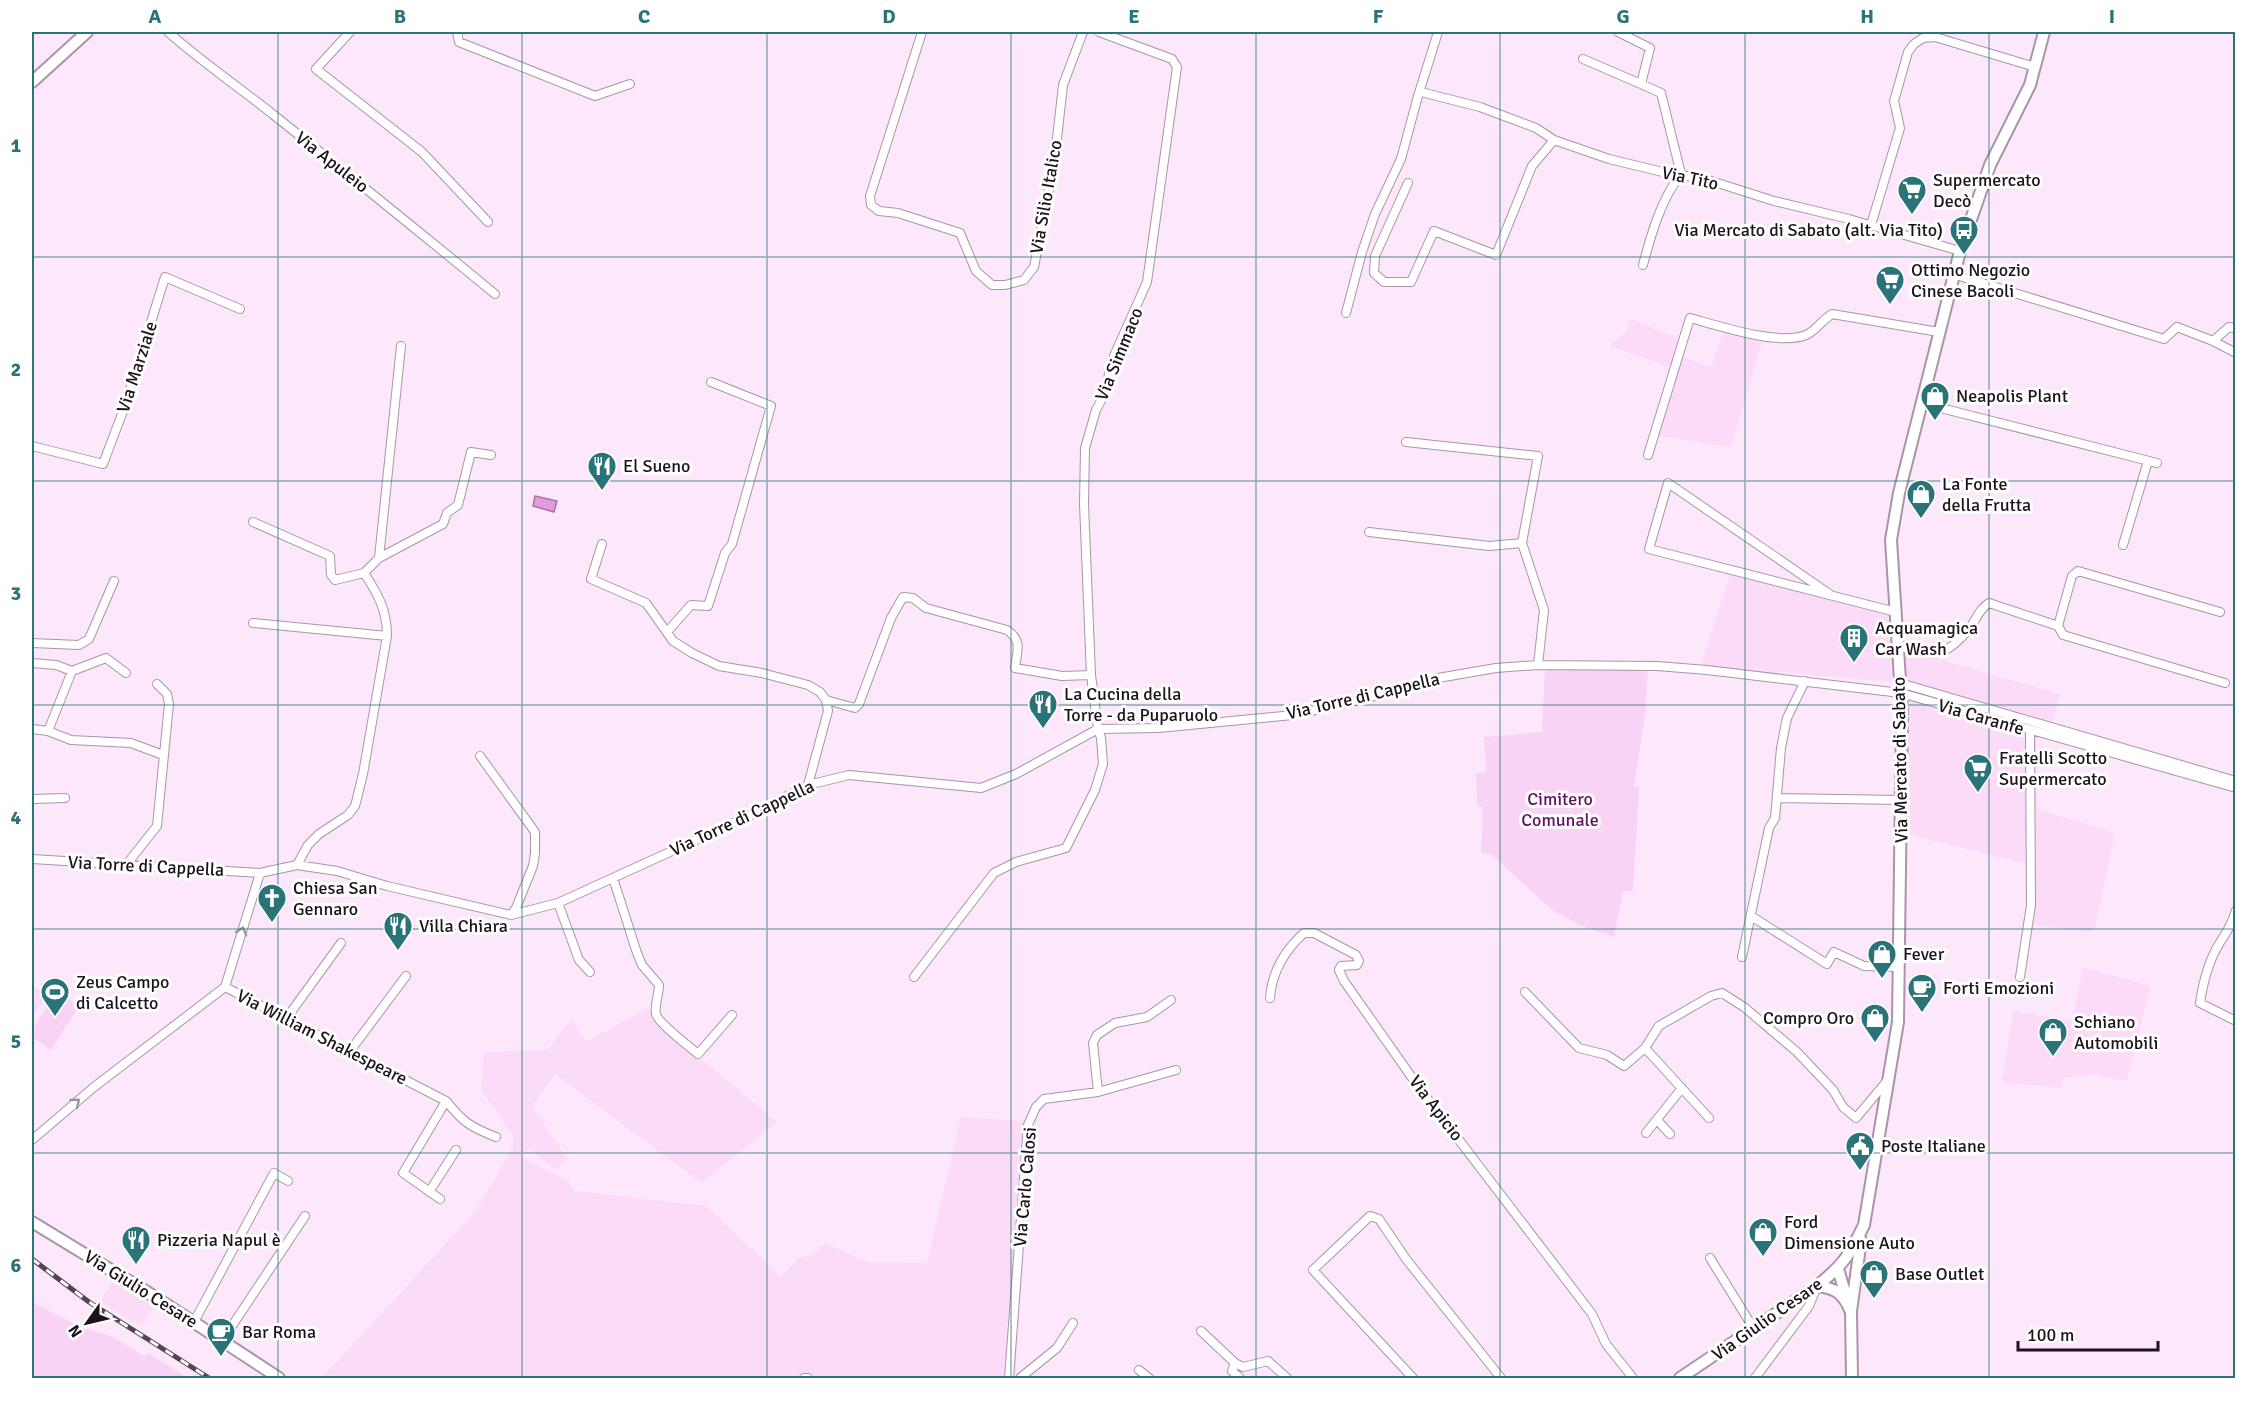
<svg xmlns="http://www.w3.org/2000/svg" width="2267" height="1410" viewBox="0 0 2267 1410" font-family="Signika,sans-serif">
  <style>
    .built { fill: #fcdbf9 }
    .green { fill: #f8d3f5 }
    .water { fill: #e29cde; stroke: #a773a4; stroke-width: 1.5 }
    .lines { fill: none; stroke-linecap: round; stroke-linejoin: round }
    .street-casing { stroke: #ac93aa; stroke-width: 10 }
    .secondary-casing { stroke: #ac93aa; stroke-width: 14 }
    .street { stroke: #fff; stroke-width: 8 }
    .secondary { stroke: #fff; stroke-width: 10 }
    .rail-casing { stroke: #534651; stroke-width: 5 }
    .rail { stroke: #fff; stroke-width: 3; stroke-dasharray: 9; stroke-linecap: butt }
    .oneway { stroke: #999498 }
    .grid { fill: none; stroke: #297379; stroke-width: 1.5; stroke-opacity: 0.55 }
    .labels { text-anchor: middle; stroke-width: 6; stroke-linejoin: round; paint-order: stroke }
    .street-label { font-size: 18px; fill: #1c121b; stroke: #fff }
    .poi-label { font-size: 18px; fill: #1c121b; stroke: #fff; text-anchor: start }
    .park-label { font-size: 18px; fill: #631062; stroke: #fff }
    .neatline { fill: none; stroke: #297379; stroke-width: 2 }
    .grid-label { font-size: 20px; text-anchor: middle; font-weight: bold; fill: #297379 }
  </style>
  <rect width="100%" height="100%" fill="#fde7fb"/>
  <path class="built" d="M1630 319 1683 340 1676 355 1711 367 1723 334 1762 342 1731 447 1654 435 1674 368 1609 346 1626 332Z
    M1730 575 1888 615 1892 682 1701 665Z
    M1903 649 2060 694 2050 734 2036 739 2037 809 2115 833 2094 932 2028 924 2031 865 1906 834Z
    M2083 967 2150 986 2127 1081 2091 1074 2064 1078 2060 1088 2002 1082 2013 1011 2072 1021Z
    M32 988 48 992 32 1018Z
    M648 1008 680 1042 777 1122 701 1183 555 1074 532 1106 567 1159 556 1169 541 1159 531 1148 520 1155 526 1160 567 1180 575 1191 706 1206 781 1277 798 1259 814 1254 825 1243 868 1262 927 1263 961 1117 1031 1122 1015 1378H322L476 1211 513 1147 514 1139 498 1113 481 1091 484 1052 548 1050 571 1019 586 1042Z
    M114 1278 156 1304 142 1326 134 1320 132 1322 100 1301Z"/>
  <path class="green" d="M1545 669 1648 670 1645 715 1634 787H1639L1633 891H1623L1614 937 1582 926 1552 910 1491 854 1481 852 1483 807 1477 806 1476 773H1485L1486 767 1484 737 1542 732Z
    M57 991 79 1006 51 1050 32 1037V1031Z
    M32 1302 86 1330 87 1329 111 1336 146 1357 148 1353 188 1378H32Z"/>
  <path class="water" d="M535 496 557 501 554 512 533 506Z"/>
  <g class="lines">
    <g class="street-casing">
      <path id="street" d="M168 32C202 62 240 88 275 116 349 175 422 234 495 294
        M350 32 316 69 422 152 488 222
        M457 32 459 42 595 96 630 84
        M922 32 870 196 871 205 879 211 898 213 960 233 976 271 992 285H1005L1024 280 1034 267 1054 165 1063 85 1083 32
        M1618 32 1650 48 1641 84 1661 93 1681 174C1661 199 1651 235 1643 265
        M1583 59 1641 84
        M1425 93 1480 107 1536 128 1554 140 1609 159 1671 174 1702 178 1774 201 1849 219 1960 251
        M1408 183 1375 256 1374 273 1384 282H1411L1434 231 1496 255 1532 166 1554 140
        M1871 225 1900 128 1894 101 1908 52 1914 44 1923 38 1935 37 2035 67
        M1953 274 2164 339 2177 327 2213 341 2229 327 2236 328
        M1346 313 1362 252 1375 214 1401 159 1418 96 1438 32
        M2213 341 2236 353
        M1921 403 2157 463
        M1406 442 1538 456 1522 543 1544 610 1538 665
        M32 446 103 464 125 406 165 277 240 309
        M1648 455 1690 318C1719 326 1779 346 1806 335 1816 331 1822 320 1832 314L1939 332
        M253 522 330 556 331 575 335 580 364 573 379 558 401 346
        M1369 532 1489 546 1522 543
        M602 544 591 579 646 603 673 641 692 653 719 666 762 673 808 685 820 692 826 700 828 711 808 785
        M2123 545 2148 461
        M379 558 443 524 447 513 458 505 471 452 491 455
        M1831 595 1668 483 1649 549 1896 612
        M253 623 387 636
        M2058 626 2072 576 2078 571 2220 612
        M667 632 691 605 708 606 725 553 732 544 771 406 711 382
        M32 643 79 645 89 639 114 581
        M1897 646C1934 654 1941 662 1969 629 1977 619 1978 610 1989 603L2058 626 2063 635 2225 683
        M32 663 56 665 72 671
        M1900 683 2236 781
        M826 700 855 708 859 704 891 618 903 597 913 598 926 608 1007 630C1023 641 1017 651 1015 668L1062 676 1091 675
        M32 729 48 731 71 740 131 743 163 755
        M48 731 72 671 106 658 126 673
        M480 756 535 832V853L533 866 516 908 511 915
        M1777 798 1902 800
        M32 799 65 798
        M32 859 260 873 297 865 337 871 387 886 511 915 558 903 753 814 808 785 849 775 981 788 1016 774 1098 729 1159 728 1293 715 1368 698 1438 678 1496 668 1538 665 1657 666 1707 670 1901 693 2236 788
        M126 865 157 826 169 704 167 694 157 684
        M297 865 308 845 319 834 348 815 355 806 363 774 387 636C387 610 378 594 364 573
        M613 878 637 953 642 965 659 985C659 993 654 1008 656 1014 658 1023 690 1047 698 1054L732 1015
        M558 903 579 960 590 972
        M2236 910C2232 924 2226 933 2219 944 2208 962 2203 983 2200 1003L2236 1021
        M1751 916 1827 964 1834 952 1864 966 1899 967
        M1742 957 1769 828 1775 818 1781 748 1787 718 1805 681
        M914 977 994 873 1016 862 1066 848 1095 790 1103 764 1101 738 1098 729 1091 675 1084 504 1085 448 1096 410 1103 397 1114 356 1147 282 1177 67 1172 59 1099 32
        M2020 977 2031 905 2030 731
        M225 987 446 1101C463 1122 470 1127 496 1137
        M225 987 260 873
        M1525 992 1579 1048 1607 1055 1624 1066 1645 1048 1659 1026 1711 996 1722 993 1744 1007 1797 1052 1833 1090 1843 1107 1856 1118 1887 1081
        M1270 998C1272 971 1284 951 1304 933H1314L1356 955 1359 961 1357 965 1341 966 1339 970 1344 981 1420 1089 1592 1314 1606 1344 1633 1378
        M286 1019 341 943
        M1645 1048 1709 1118
        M350 1051 406 976
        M1098 1092 1093 1043 1097 1035 1115 1023 1147 1017 1171 1000
        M1657 1120 1670 1134
        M1646 1133 1682 1088
        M32 1140 94 1087 225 987
        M429 1192 456 1150
        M440 1199 403 1173 446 1101
        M1710 1258 1754 1329
        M194 1322 274 1173 288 1181
        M1201 1331 1235 1363 1232 1371 1240 1378
        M222 1341 305 1216
        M1235 1363 1243 1367 1268 1361 1287 1378
        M1139 1370 1149 1378
        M804 1378H808
        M1009 1378 1028 1125 1036 1107 1044 1099 1098 1092 1176 1070
        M1020 1378 1057 1348 1073 1323
        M1413 1378 1313 1270 1370 1216 1379 1219 1406 1259 1501 1378
        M1755 1378 1809 1306 1817 1286"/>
    </g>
    <g class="secondary-casing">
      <path id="secondary" d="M32 82 87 32
        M32 1222 152 1295 279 1378
        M1838 1269 1847 1299
        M1817 1286C1835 1288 1843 1293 1850 1310
        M1680 1378 1817 1286C1844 1264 1849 1256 1864 1225L1898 1022 1902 711 1891 540 1899 493 1960 251 1990 165 2030 85 2044 32
        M1852 1378 1851 1311 1861 1240"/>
    </g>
    <use href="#street" class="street"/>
    <use href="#secondary" class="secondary"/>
    <g class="rail-casing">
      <path id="rail" d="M32 1259 89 1302 209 1378"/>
    </g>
    <use href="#rail" class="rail"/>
  </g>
  <defs><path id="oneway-chevron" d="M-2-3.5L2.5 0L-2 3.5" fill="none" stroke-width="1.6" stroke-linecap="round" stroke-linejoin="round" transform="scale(1.5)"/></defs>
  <g class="oneway">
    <use href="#oneway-chevron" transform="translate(242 931) rotate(-73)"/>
    <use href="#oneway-chevron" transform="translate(76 1102) rotate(-40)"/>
  </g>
  <path class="grid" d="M278 32V1378M522 32V1378M767 32V1378M1011 32V1378M1256 32V1378M1500 32V1378M1745 32V1378M1989 32V1378M32 257H2236M32 481H2236M32 705H2236M32 929H2236M32 1153H2236"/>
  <defs>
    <g id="supermarket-pin" transform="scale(1.5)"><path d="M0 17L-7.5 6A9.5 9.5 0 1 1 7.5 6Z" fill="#297379" stroke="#fff"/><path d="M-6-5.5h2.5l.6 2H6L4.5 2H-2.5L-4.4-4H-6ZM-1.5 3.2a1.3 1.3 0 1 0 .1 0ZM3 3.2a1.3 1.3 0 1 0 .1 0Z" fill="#fff"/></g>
    <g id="bus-pin" transform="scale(1.5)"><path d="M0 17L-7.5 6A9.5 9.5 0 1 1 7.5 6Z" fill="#297379" stroke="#fff"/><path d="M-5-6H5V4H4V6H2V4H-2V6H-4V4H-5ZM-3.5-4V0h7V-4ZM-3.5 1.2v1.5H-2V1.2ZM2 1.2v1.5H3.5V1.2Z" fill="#fff"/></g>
    <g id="shop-pin" transform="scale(1.5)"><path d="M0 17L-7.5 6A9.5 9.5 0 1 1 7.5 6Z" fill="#297379" stroke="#fff"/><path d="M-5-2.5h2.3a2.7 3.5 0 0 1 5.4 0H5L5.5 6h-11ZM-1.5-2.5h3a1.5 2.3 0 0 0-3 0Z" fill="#fff"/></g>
    <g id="restaurant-pin" transform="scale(1.5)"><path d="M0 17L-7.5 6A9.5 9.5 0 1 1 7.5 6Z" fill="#297379" stroke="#fff"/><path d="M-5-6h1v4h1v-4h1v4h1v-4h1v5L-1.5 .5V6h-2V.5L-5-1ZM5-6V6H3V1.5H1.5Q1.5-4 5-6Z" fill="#fff"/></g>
    <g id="building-pin" transform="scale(1.5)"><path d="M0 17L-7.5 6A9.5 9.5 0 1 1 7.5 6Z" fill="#297379" stroke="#fff"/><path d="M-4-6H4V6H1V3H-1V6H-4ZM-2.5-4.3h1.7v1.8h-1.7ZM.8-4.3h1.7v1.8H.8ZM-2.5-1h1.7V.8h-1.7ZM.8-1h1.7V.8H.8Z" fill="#fff"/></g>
    <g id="church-pin" transform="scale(1.5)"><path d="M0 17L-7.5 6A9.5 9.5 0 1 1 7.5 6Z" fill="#297379" stroke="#fff"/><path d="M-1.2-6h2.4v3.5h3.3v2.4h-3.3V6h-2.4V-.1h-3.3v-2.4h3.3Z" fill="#fff"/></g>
    <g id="cafe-pin" transform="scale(1.5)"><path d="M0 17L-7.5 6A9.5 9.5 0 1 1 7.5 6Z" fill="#297379" stroke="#fff"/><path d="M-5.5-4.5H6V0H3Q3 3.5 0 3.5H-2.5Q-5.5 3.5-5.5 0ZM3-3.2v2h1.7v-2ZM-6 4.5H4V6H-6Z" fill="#fff"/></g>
    <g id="stadium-pin" transform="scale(1.5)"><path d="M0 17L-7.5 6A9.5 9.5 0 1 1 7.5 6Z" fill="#297379" stroke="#fff"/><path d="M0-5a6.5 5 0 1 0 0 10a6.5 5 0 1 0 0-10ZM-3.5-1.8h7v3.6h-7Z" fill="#fff"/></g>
    <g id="civic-pin" transform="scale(1.5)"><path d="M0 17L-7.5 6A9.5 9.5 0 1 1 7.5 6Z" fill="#297379" stroke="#fff"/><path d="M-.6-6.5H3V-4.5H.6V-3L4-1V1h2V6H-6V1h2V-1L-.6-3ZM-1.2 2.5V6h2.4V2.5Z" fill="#fff"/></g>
  </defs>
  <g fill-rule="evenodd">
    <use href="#supermarket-pin" x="1912" y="190"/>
    <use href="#bus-pin" x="1964" y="230"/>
    <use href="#supermarket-pin" x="1890" y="280"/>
    <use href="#shop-pin" x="1935" y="396"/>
    <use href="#restaurant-pin" x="602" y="466"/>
    <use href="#shop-pin" x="1921" y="494"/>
    <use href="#building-pin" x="1854" y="638"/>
    <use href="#restaurant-pin" x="1043" y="704"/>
    <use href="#supermarket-pin" x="1978" y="768"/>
    <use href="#church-pin" x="272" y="898"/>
    <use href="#restaurant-pin" x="398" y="926"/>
    <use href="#shop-pin" x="1882" y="954"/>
    <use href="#cafe-pin" x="1922" y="988"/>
    <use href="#stadium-pin" x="55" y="992"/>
    <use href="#shop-pin" x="1875" y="1018"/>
    <use href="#shop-pin" x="2053" y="1032"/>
    <use href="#civic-pin" x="1860" y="1146"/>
    <use href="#shop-pin" x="1763" y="1232"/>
    <use href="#restaurant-pin" x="136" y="1240"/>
    <use href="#shop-pin" x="1874" y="1274"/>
    <use href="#cafe-pin" x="221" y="1332"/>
  </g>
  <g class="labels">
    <g class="street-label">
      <text transform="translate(332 162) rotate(38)" y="6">Via Apuleio</text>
      <text transform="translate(1690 178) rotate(12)" y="6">Via Tito</text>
      <text transform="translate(1046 197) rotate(-80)" y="6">Via Silio Italico</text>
      <text transform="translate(1119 354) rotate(-68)" y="6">Via Simmaco</text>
      <text transform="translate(137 367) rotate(-72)" y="6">Via Marziale</text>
      <text transform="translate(1363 696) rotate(-13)" y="6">Via Torre di Cappella</text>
      <text transform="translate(1981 717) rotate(16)" y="6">Via Caranfe</text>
      <text transform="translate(1900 760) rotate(-91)" y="6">Via Mercato di Sabato</text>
      <text transform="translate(742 818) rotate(-25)" y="6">Via Torre di Cappella</text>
      <text transform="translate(146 866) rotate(3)" y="6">Via Torre di Cappella</text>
      <text transform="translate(322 1037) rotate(27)" y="6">Via William Shakespeare</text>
      <text transform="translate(1436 1108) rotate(53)" y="6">Via Apicio</text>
      <text transform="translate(1025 1187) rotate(-85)" y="6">Via Carlo Calosi</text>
      <text transform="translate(141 1289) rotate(32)" y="6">Via Giulio Cesare</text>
      <text transform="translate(1767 1319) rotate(-35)" y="6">Via Giulio Cesare</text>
    </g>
    <g class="poi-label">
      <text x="1933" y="186">Supermercato<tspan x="1933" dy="21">Decò</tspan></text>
      <text x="1943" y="236" text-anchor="end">Via Mercato di Sabato (alt. Via Tito)</text>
      <text x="1911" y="276">Ottimo Negozio<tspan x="1911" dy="21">Cinese Bacoli</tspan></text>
      <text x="1956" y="402">Neapolis Plant</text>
      <text x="623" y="472">El Sueno</text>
      <text x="1942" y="490">La Fonte<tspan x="1942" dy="21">della Frutta</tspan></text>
      <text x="1875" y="634">Acquamagica<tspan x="1875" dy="21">Car Wash</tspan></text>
      <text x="1064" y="700">La Cucina della<tspan x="1064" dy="21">Torre - da Puparuolo</tspan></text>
      <text x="1999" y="764">Fratelli Scotto<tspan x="1999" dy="21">Supermercato</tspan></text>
      <text x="293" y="894">Chiesa San<tspan x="293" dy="21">Gennaro</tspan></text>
      <text x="419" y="932">Villa Chiara</text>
      <text x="1903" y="960">Fever</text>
      <text x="76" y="988">Zeus Campo<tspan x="76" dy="21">di Calcetto</tspan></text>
      <text x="1943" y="994">Forti Emozioni</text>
      <text x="1854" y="1024" text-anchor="end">Compro Oro</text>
      <text x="2074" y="1028">Schiano<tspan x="2074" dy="21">Automobili</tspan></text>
      <text x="1881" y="1152">Poste Italiane</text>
      <text x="1784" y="1228">Ford<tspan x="1784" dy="21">Dimensione Auto</tspan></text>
      <text x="157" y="1246">Pizzeria Napul è</text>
      <text x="1895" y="1280">Base Outlet</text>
      <text x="242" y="1338">Bar Roma</text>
    </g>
    <g class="park-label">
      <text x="1560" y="805">Cimitero<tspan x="1560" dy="21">Comunale</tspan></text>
    </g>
  </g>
  <rect width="2267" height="1410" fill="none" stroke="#ffffff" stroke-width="66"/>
  <g transform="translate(87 1323) rotate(236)" stroke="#ffffff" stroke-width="4.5" paint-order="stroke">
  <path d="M0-4.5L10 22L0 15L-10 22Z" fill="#1c121b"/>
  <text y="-9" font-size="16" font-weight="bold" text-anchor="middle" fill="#1c121b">N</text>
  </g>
  <path d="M2018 1341v9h140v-9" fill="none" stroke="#1c121b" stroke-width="3"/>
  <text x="2027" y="1341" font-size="18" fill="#1c121b" stroke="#ffffff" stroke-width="4.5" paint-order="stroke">100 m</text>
  <rect x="33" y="33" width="2201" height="1344" class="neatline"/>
  <g class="grid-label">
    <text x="155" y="23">A</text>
    <text x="400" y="23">B</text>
    <text x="644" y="23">C</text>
    <text x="889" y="23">D</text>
    <text x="1134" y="23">E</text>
    <text x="1378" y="23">F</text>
    <text x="1623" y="23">G</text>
    <text x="1867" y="23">H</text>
    <text x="2112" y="23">I</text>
    <text x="16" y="152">1</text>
    <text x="16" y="376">2</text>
    <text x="16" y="600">3</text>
    <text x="16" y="824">4</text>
    <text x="16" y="1048">5</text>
    <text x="16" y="1272">6</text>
  </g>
</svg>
